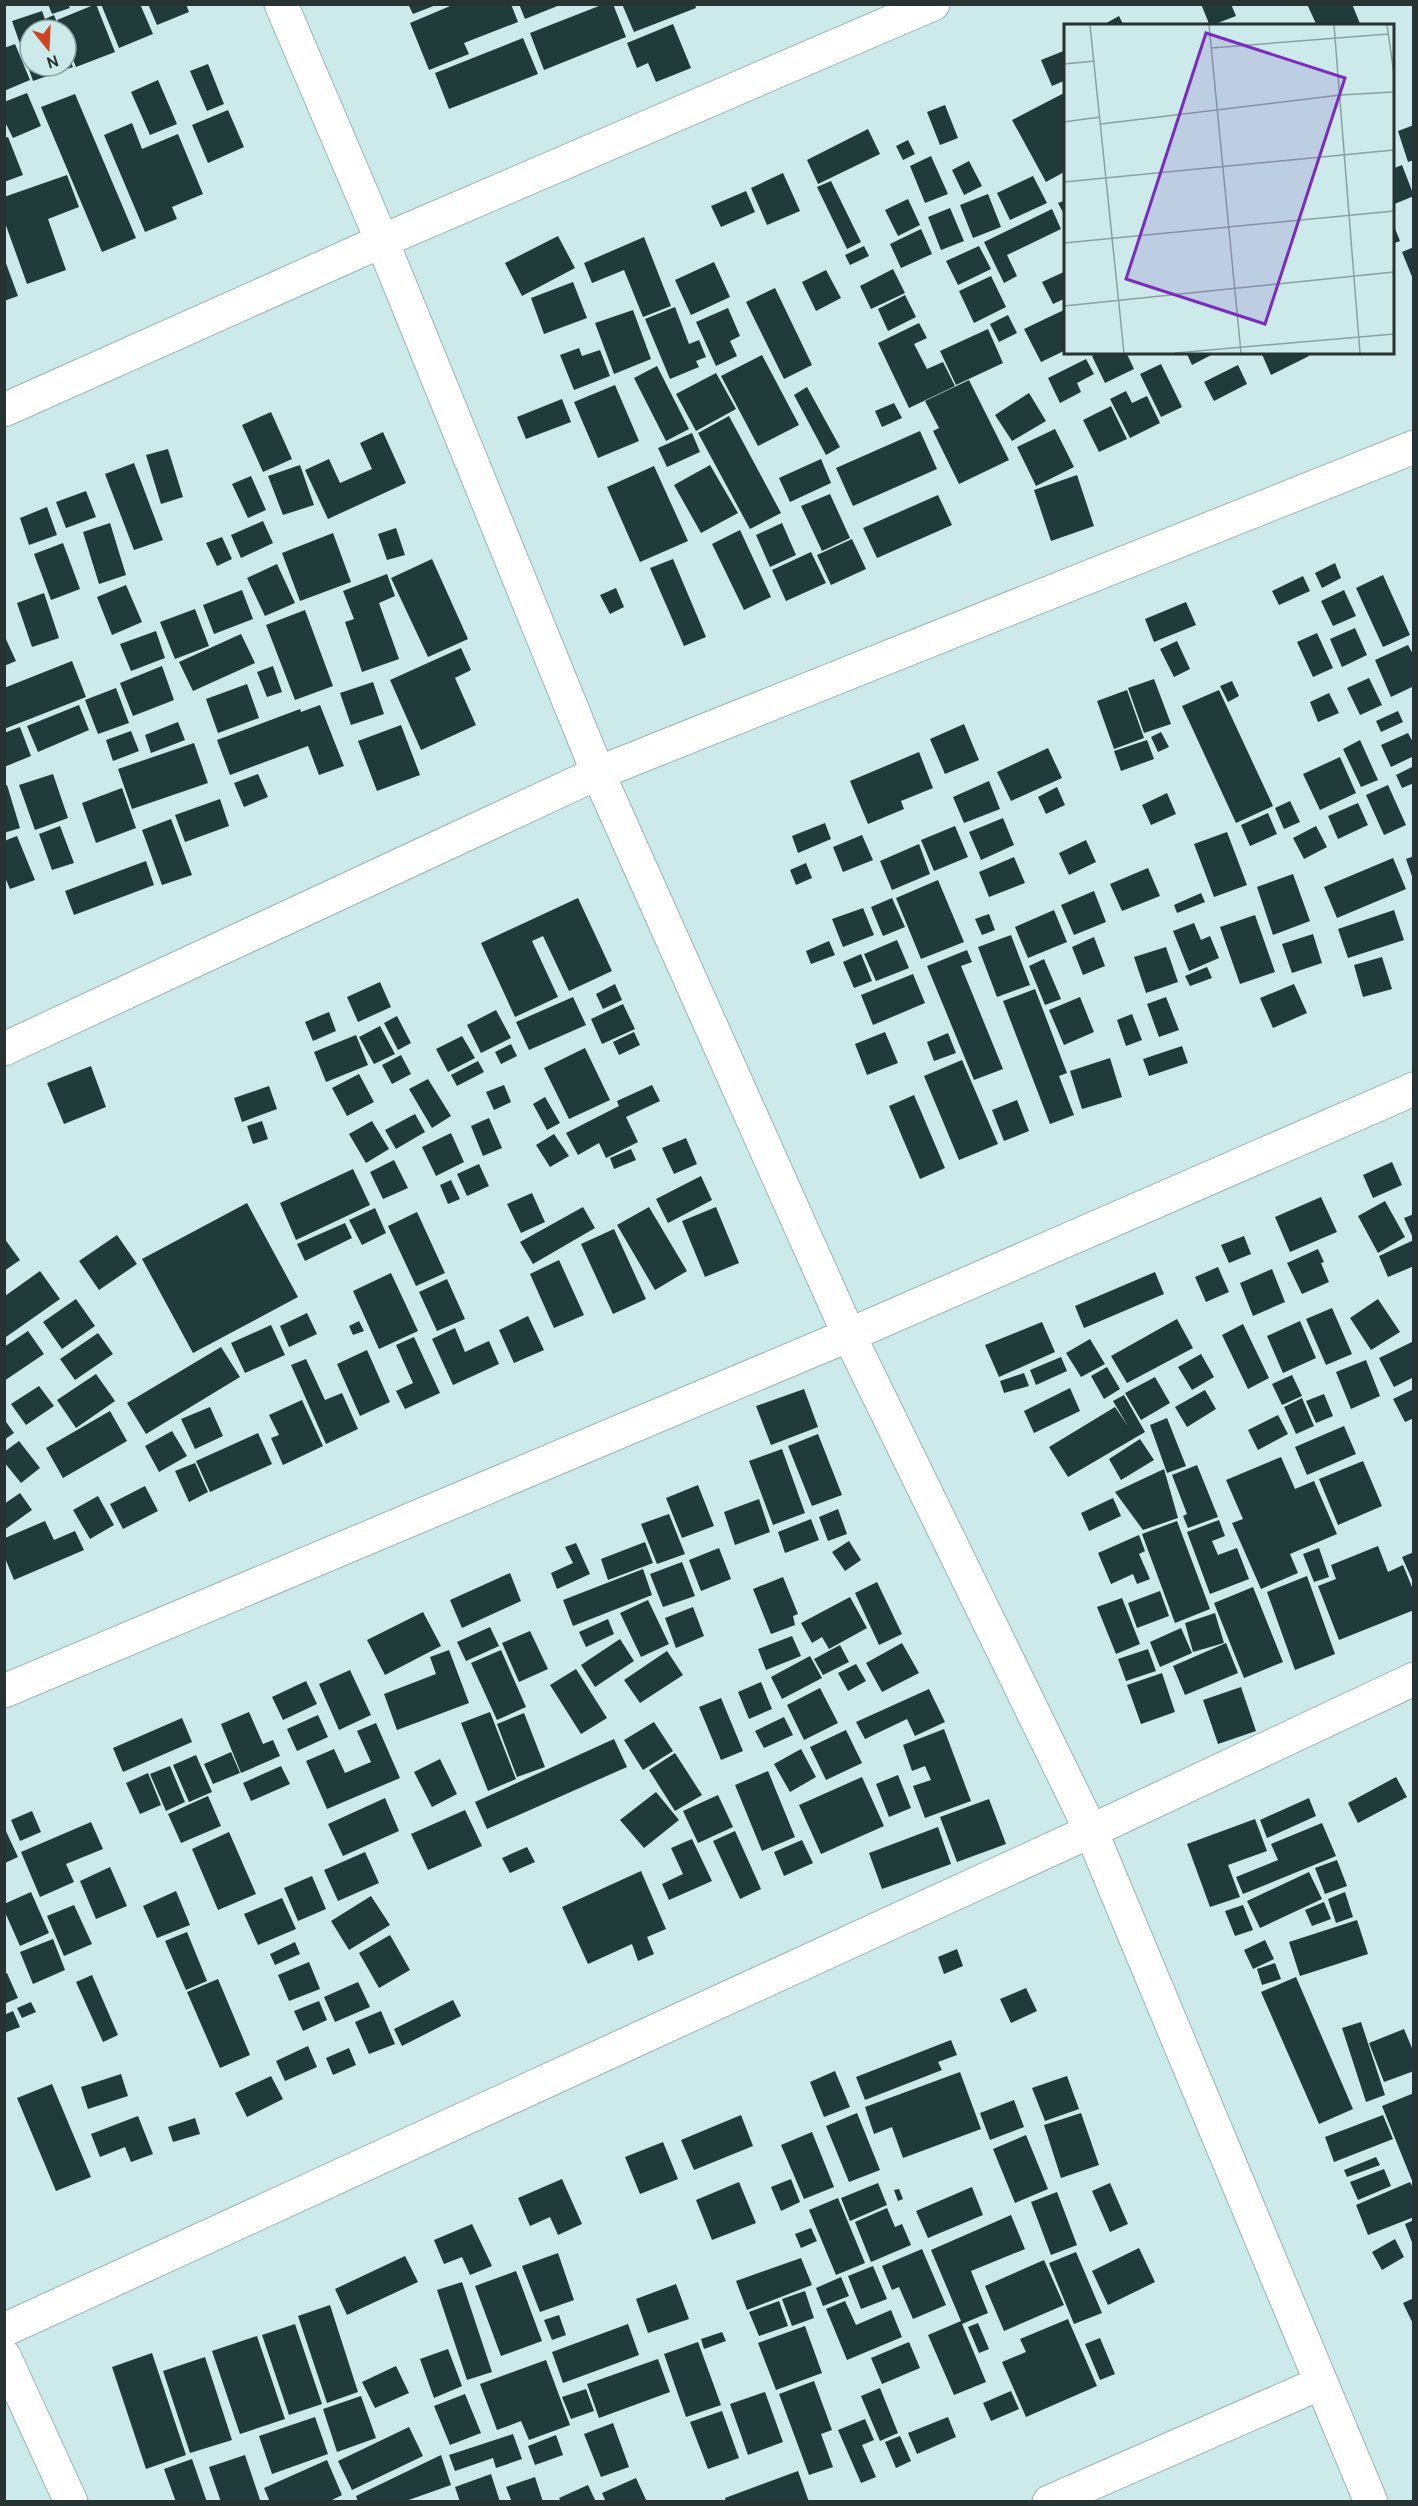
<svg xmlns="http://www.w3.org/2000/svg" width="1418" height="2506" viewBox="0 0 1418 2506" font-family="Cabin,sans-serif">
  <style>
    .building { fill: #203b3a }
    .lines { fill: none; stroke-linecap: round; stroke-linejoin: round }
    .street-casing { stroke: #98b6b4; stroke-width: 35 }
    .secondary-casing { stroke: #98b6b4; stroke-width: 35 }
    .street { stroke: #fff; stroke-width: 33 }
    .secondary { stroke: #fff; stroke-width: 33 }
    .inset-road { fill: none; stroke: #89a1a0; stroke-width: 1.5 }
    .view { fill: #7b2cbf; fill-opacity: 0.15; stroke: #7b2cbf; stroke-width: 3 }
    .inset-edge { fill: none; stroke: #273333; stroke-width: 3 }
  </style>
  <rect width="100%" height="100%" fill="#cbeae9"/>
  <path class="building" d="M48 4H68L70 8 52 14Z
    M96 4 115 52 76 67 66 42V30H61L57 20Z
    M101 4H140L153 34 119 48Z
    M148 4H186L189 12 157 25Z
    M408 4H436V5L413 14Z
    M455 4H511L518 22 464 43 469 54 429 70 410 23Z
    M519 4H560V5L525 19Z
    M604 4H613L626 37 544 70 530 33Z
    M622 4H695L696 8 634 32Z
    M1201 4H1231L1236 16 1210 26Z
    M1307 4H1352L1361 26H1317Z
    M42 11 45 19 54 15 60 30H30V66H66V49L73 67 33 81 12 21Z
    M1119 16 1124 26H1101Z
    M673 24 691 68 656 82 648 63 637 68 627 43Z
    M523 38 538 74 449 109 435 73Z
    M15 44 30 80 4 91V48Z
    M1066 50V80L1052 86 1041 60Z
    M208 64 224 104 207 111 190 71Z
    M158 80 177 124 150 135 131 92Z
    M1066 92V171L1046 182 1012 120Z
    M27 93 41 126 13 138 4 120V102Z
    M75 94 136 238 102 252 41 107Z
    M945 105 958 138 940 145 927 112Z
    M228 110 244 147 208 163 192 125Z
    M132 123 142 149 178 134 203 194 172 207 177 219 145 232 104 135Z
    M1414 125V160L1408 162 1398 131Z
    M868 129 880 154 818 184 807 160Z
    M8 137 23 175 4 182V138Z
    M908 140 915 154 903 160 896 146Z
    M931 156 948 194 925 203 910 166Z
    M969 161 982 186 964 195 952 170Z
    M1402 165 1414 196 1392 205V169Z
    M783 173 800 211 767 225 751 188Z
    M67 175 79 207 48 219 66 270 27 284 4 220V197Z
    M1033 176 1047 203 1010 220 997 193Z
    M831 181 861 242 847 249 817 187Z
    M746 191 755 212 721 227 711 206Z
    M988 194 1001 227 973 238 960 205Z
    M908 199 920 225 898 236 885 210Z
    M1066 200V218L1058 203Z
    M950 208 964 241 941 250 928 217Z
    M1052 209 1061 229 1007 255 1017 276 1004 283 984 242Z
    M1392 221 1400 241 1392 244Z
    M921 229 932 254 901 268 890 244Z
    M558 236 575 268 522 296 505 263Z
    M644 237 671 306 643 317 624 270 592 283 584 263Z
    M864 246 869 256 850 265 845 255Z
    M979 246 991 269 958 285 946 261Z
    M1414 247V279H1413L1402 252Z
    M4 258 18 296 4 301Z
    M714 262 730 297 691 315 675 280Z
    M893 269 905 293 871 309 860 286Z
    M826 270 841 298 816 311 802 282Z
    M1066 271V298L1053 304 1042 282Z
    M991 276 1006 307 974 323 959 291Z
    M573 282 587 318 544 334 531 298Z
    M775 288 812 365 784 379 746 302Z
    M905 295 916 317 888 331 878 309Z
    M675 307 689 344 699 340 706 357 696 361 699 367 670 379 645 319Z
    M728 308 740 336 730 341 737 356 716 366 696 322Z
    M1066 309V350L1041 362 1024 329Z
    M633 310 651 359 614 374 595 323Z
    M1008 315 1017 333 999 342 990 324Z
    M919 323 927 338 914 344 927 369 943 362 955 386 909 408 878 343Z
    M988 329 1003 363 956 385 940 351Z
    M579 348 582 356 600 350 610 376 574 390 560 355Z
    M1100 352H1126L1134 369 1105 383 1092 356Z
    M1186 352H1217L1192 365Z
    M1261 352H1307L1309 356 1271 375Z
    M762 355 799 425 758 446 721 376Z
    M1086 359 1094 374 1077 383 1081 392 1060 403 1048 378Z
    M1161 364 1182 407 1161 417 1140 374Z
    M1238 365 1247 384 1214 401 1204 382Z
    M657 366 689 429 666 441 634 378Z
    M716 373 736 409 696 431 676 394Z
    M969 380 1009 460 959 484 933 431 939 428 925 401Z
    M615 385 639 441 598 458 574 402Z
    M807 387 840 447 826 455 794 395Z
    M1126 391 1132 403 1147 396 1160 423 1130 438 1110 399Z
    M1029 393 1046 421 1012 441 995 415Z
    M562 399 571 422 526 439 517 417Z
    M894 403 902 418 882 427 875 411Z
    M1111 406 1127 439 1099 452 1083 420Z
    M271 412 292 459 263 472 242 425Z
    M729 416 781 513 750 529 698 433Z
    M1055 429 1074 467 1036 486 1017 447Z
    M920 431 937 469 853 506 836 468Z
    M383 432 406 483 328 519 305 470 329 459 340 483 372 469 360 443Z
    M692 433 700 452 667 467 658 448Z
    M168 449 183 497 161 504 146 455Z
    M821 459 831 483 790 502 779 478Z
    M134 463 163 540 134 550 105 474Z
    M300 465 314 505 283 515 268 476Z
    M710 465 738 513 701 533 674 485Z
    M654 466 688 541 640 562 607 487Z
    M1077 475 1094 526 1051 541 1034 490Z
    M251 476 266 510 248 518 232 484Z
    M86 491 96 517 66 528 56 502Z
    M830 494 850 538 822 551 801 506Z
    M938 495 952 525 877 558 863 528Z
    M47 507 57 535 29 545 20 518Z
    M263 521 273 543 241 558 231 535Z
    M110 523 126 575 99 584 83 532Z
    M782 523 796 555 770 567 756 535Z
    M396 528 405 555 387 560 378 534Z
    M740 530 771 597 744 610 712 544Z
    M333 533 351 582 300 601 282 553Z
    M222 537 232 559 217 566 206 543Z
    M852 539 866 569 831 585 817 555Z
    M63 543 80 589 51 600 34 554Z
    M811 552 826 583 786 601 772 570Z
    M432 559 468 639 428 657 391 578Z
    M673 559 706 637 684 646 650 568Z
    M1335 563 1341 578 1322 588 1315 573Z
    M277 564 295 603 265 616 247 578Z
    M387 574 395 596 379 603 399 659 362 672 345 622 354 619 343 591Z
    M1383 575 1410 635 1383 647 1356 588Z
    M1303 576 1310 591 1279 605 1272 591Z
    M126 585 142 622 112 635 97 597Z
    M616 588 624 607 610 614 600 595Z
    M242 590 253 619 214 634 203 605Z
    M1344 590 1356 616 1333 626 1321 601Z
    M44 593 59 638 32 647 17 603Z
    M1186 602 1196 625 1154 642 1145 619Z
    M195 609 209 646 175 659 160 622Z
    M305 610 333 686 295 700 266 625Z
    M1355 628 1367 655 1342 667 1330 639Z
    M156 631 165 658 131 671 120 644Z
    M1317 633 1333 668 1313 677 1297 642Z
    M241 634 255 663 193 691 179 662Z
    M4 635 16 661 4 666Z
    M1177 641 1190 669 1174 677 1160 649Z
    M1408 645 1414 656V686L1391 697 1375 660Z
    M461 648 471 670 455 678 476 725 421 750 390 680Z
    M72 661 86 697 4 729V688Z
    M162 666 174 700 133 716 120 683Z
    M273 666 282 692 267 697 257 672Z
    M1369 678 1382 705 1360 715 1347 688Z
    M1154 679 1171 724 1144 733 1128 688Z
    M1232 681 1239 696 1228 702 1220 686Z
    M373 682 384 714 351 725 340 693Z
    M247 684 259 718 218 733 206 699Z
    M116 688 129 723 98 734 85 700Z
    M1127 690 1144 738 1114 749 1097 701Z
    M1219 690 1273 806 1236 823 1182 706Z
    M1329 693 1339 713 1318 722 1310 702Z
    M79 705 89 730 38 752 27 726Z
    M320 705 344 766 319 775 308 746 230 775 217 740 300 709 301 712Z
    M1398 711 1403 722 1381 732 1376 721Z
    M178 722 185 740 151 753 145 735Z
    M964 724 979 760 945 774 930 739Z
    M401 725 420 775 377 791 358 741Z
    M20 727 31 756 4 767V733Z
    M131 731 139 751 113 761 106 740Z
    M1161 732 1169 747 1158 752 1151 737Z
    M1408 733 1414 744V756L1391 767 1381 745Z
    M1147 740 1154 759 1121 771 1114 751Z
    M1360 740 1378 780 1361 787 1343 749Z
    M194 743 208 783 132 809 118 769Z
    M1048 748 1062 778 1011 801 997 772Z
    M919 752 933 788 901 801 904 809 868 824 850 781Z
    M1340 757 1356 793 1320 810 1303 774Z
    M1414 766V783L1402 788 1396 775Z
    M53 774 68 818 35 830 19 785Z
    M258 774 268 797 244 807 234 783Z
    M989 781 1000 809 964 823 953 797Z
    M7 785 20 828 4 833V786Z
    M1388 785 1406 825 1384 835 1366 795Z
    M1057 787 1065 805 1046 814 1038 797Z
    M122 788 136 828 96 843 82 803Z
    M1167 793 1176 814 1151 825 1142 805Z
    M220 799 229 826 185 842 175 815Z
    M1290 801 1300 822 1284 829 1275 808Z
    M1358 803 1368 825 1338 839 1328 816Z
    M1268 813 1277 834 1250 846 1241 825Z
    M1003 818 1014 845 981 860 969 832Z
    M171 819 192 875 162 885 142 830Z
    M825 823 831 839 798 853 792 836Z
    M60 826 74 863 52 870 39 834Z
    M955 826 968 857 934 871 921 840Z
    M1316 826 1327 847 1304 859 1293 838Z
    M1227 832 1247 885 1214 897 1194 844Z
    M862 835 873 860 843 872 833 847Z
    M17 836 35 880 10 889 4 875V841Z
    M1086 840 1096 862 1069 875 1059 853Z
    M919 844 930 874 892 890 880 861Z
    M1414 856V879H1413L1406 859Z
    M1014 857 1025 883 989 897 979 872Z
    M1393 858 1406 889 1337 918 1324 887Z
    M146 861 154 885 74 915 65 891Z
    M806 863 812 878 796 885 790 870Z
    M1148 868 1160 896 1122 911 1110 884Z
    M1293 874 1310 921 1273 935 1257 887Z
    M938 880 964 942 921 959 896 898Z
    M1094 891 1106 922 1074 935 1061 905Z
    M1201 893 1205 902 1177 913 1174 905Z
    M578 898 612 971 569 991 543 936 532 941 558 997 515 1017 481 943Z
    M892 898 905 927 883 936 871 907Z
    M863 908 874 935 843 947 832 919Z
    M1054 910 1067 942 1028 958 1015 927Z
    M1394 910 1404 940 1348 958 1338 929Z
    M989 914 995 930 982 935 975 919Z
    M1255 915 1275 972 1240 984 1220 927Z
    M1194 923 1201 940 1210 936 1219 958 1189 971 1173 931Z
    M1313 934 1322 963 1292 973 1282 944Z
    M1011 935 1030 985 997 997 978 947Z
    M1094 937 1105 966 1083 975 1072 947Z
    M897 940 909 968 876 981 864 954Z
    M829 941 835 955 811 964 806 951Z
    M1166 947 1178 982 1146 993 1134 957Z
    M967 950 972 962 961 966 1003 1069 974 1080 927 966Z
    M861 954 872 981 854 988 843 962Z
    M1382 957 1392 989 1363 997 1354 965Z
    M1044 959 1061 999 1045 1005 1029 966Z
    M1207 967 1212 978 1190 986 1185 976Z
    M913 974 925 1003 873 1025 861 995Z
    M380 982 391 1007 358 1022 347 997Z
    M615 984 622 1000 603 1009 596 994Z
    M1294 984 1307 1013 1273 1028 1260 998Z
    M1035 989 1067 1073 1059 1076 1074 1115 1050 1124 1003 1001Z
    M573 997 586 1025 529 1050 516 1022Z
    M1080 997 1094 1032 1064 1045 1049 1010Z
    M1166 997 1179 1030 1159 1037 1147 1004Z
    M623 1004 635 1029 602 1044 591 1019Z
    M496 1010 511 1038 481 1053 467 1025Z
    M329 1012 336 1031 313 1041 305 1022Z
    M1132 1014 1142 1040 1126 1046 1117 1020Z
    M397 1016 411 1043 398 1050 384 1023Z
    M380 1026 395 1054 374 1064 359 1037Z
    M634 1032 640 1045 619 1055 613 1042Z
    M885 1032 898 1063 867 1075 855 1044Z
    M948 1033 956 1053 934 1061 927 1042Z
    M356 1035 368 1065 326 1082 314 1052Z
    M462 1036 475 1058 448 1072 436 1049Z
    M511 1044 517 1056 501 1064 495 1052Z
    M1182 1046 1188 1063 1149 1076 1143 1059Z
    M585 1048 610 1100 569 1119 544 1068Z
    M401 1055 411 1074 392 1084 382 1065Z
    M1110 1058 1122 1097 1082 1109 1070 1071Z
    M962 1060 998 1144 959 1160 924 1076Z
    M478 1061 484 1072 457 1086 451 1075Z
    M91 1066 106 1107 64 1124 47 1083Z
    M359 1074 374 1102 347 1116 332 1088Z
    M428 1079 451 1116 432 1128 409 1089Z
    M504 1085 511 1102 494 1110 486 1092Z
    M652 1085 660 1101 626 1117 638 1142 606 1158 599 1143 578 1155 566 1133 619 1106 617 1101Z
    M269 1086 277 1109 242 1122 234 1098Z
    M914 1095 945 1168 920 1179 889 1106Z
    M545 1097 560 1123 547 1130 533 1104Z
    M1017 1100 1029 1131 1004 1141 992 1110Z
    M415 1114 425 1132 396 1149 385 1130Z
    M489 1118 502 1148 483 1156 471 1126Z
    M262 1121 268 1139 253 1144 247 1126Z
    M372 1121 389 1149 366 1163 349 1134Z
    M451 1133 464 1162 436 1176 422 1147Z
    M554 1134 569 1156 550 1167 536 1145Z
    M686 1138 697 1164 674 1174 662 1148Z
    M631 1149 636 1160 614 1169 610 1158Z
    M394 1160 408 1188 383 1199 370 1172Z
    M1392 1162 1402 1185 1373 1198 1363 1175Z
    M479 1164 489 1186 467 1196 457 1174Z
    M353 1169 370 1205 296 1240 280 1203Z
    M701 1176 712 1200 668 1223 656 1199Z
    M451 1180 460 1199 448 1204 440 1185Z
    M532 1193 545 1222 521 1233 507 1204Z
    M1321 1197 1337 1232 1290 1252 1275 1217Z
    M1385 1201 1405 1237 1378 1253 1358 1216Z
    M247 1203 298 1297 193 1353 142 1259Z
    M583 1207 595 1228 533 1264 520 1242Z
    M649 1207 687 1271 655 1290 617 1225Z
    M716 1207 739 1263 705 1277 682 1221Z
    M375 1208 386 1233 362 1245 349 1220Z
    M417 1212 445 1273 416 1286 388 1226Z
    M1414 1214V1240L1404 1218Z
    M345 1223 352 1238 305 1261 297 1244Z
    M614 1229 646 1299 613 1314 581 1244Z
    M117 1235 137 1264 99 1290 79 1261Z
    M1244 1236 1251 1254 1229 1263 1221 1245Z
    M4 1238 20 1260 4 1271Z
    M1414 1240V1266L1388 1277 1379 1256Z
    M1318 1249 1324 1262 1321 1263 1329 1282 1302 1294 1287 1263Z
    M559 1260 584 1315 554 1328 530 1274Z
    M1218 1267 1229 1292 1206 1302 1195 1277Z
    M1272 1269 1285 1302 1253 1316 1240 1283Z
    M40 1271 60 1299 6 1337 5 1296Z
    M1155 1272 1164 1294 1084 1328 1075 1306Z
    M391 1273 418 1331 379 1349 353 1291Z
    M447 1279 465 1319 437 1331 419 1292Z
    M76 1299 95 1326 62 1349 43 1322Z
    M1378 1299 1400 1332 1371 1350 1350 1318Z
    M1332 1308 1352 1354 1326 1365 1306 1319Z
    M307 1313 317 1334 289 1347 280 1326Z
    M528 1316 544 1350 514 1363 499 1330Z
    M1177 1319 1193 1348 1127 1383 1111 1356Z
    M359 1321 364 1331 353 1335 349 1326Z
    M1300 1321 1316 1358 1283 1373 1267 1336Z
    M1042 1322 1055 1352 999 1377 985 1345Z
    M1243 1324 1269 1378 1248 1389 1222 1335Z
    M271 1325 285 1355 245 1373 231 1343Z
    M455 1328 465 1352 489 1341 499 1364 453 1385 432 1339Z
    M28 1331 44 1354 4 1381V1347Z
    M98 1333 113 1354 75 1380 60 1359Z
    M414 1337 440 1393 405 1409 396 1391 413 1383 396 1345Z
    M1090 1339 1105 1364 1081 1377 1066 1353Z
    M1414 1341V1377L1394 1387 1379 1358Z
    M221 1347 240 1377 146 1434 127 1403Z
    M367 1350 390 1402 360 1416 337 1364Z
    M1201 1354 1214 1377 1192 1390 1178 1367Z
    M1061 1357 1067 1371 1036 1385 1030 1370Z
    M306 1359 325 1400 342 1393 358 1429 326 1444 291 1365Z
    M1366 1360 1380 1396 1351 1409 1336 1372Z
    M1107 1367 1120 1389 1104 1399 1091 1376Z
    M1024 1373 1029 1386 1004 1393 1000 1381Z
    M96 1374 115 1401 76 1428 57 1400Z
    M1292 1375 1302 1396 1282 1405 1272 1384Z
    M1155 1377 1170 1403 1141 1420 1125 1393Z
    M39 1386 54 1406 26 1425 11 1404Z
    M1070 1388 1080 1411 1034 1433 1024 1411Z
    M804 1389 818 1427 771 1445 756 1406Z
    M1414 1389V1418L1405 1422 1393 1399Z
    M1205 1390 1216 1409 1187 1427 1175 1407Z
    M1324 1394 1333 1416 1316 1423 1306 1401Z
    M1124 1395 1145 1432 1068 1477 1049 1447 1115 1407 1128 1426 1113 1401Z
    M1302 1398 1314 1426 1296 1434 1284 1407Z
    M302 1400 323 1446 283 1465 271 1438 279 1435 269 1415Z
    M210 1407 223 1436 195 1449 181 1419Z
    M110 1411 127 1441 63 1478 46 1448Z
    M1278 1415 1288 1434 1258 1450 1248 1430Z
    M1167 1418 1186 1466 1167 1473 1150 1425Z
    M4 1419 14 1433 4 1440Z
    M1344 1426 1356 1454 1307 1475 1295 1447Z
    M172 1431 187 1456 159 1472 145 1446Z
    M258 1433 272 1464 210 1492 196 1461Z
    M818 1434 842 1495 812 1506 788 1446Z
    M1140 1439 1154 1460 1121 1480 1109 1459Z
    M19 1441 40 1468 21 1483 4 1462V1452Z
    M782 1449 805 1513 773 1525 749 1461Z
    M1281 1457 1295 1489 1314 1481 1337 1534 1290 1554 1298 1573 1261 1589 1232 1523 1243 1519 1226 1480Z
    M1363 1461 1382 1506 1338 1525 1319 1479Z
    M195 1463 208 1492 189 1502 175 1471Z
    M1197 1465 1218 1517 1188 1528 1183 1516 1187 1514 1172 1475Z
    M1164 1469 1178 1518 1143 1530 1115 1492Z
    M698 1485 714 1526 682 1538 666 1498Z
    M145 1486 158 1511 123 1529 110 1504Z
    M20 1493 32 1510 4 1530V1504Z
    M98 1496 114 1525 90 1539 73 1510Z
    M1113 1498 1121 1516 1089 1531 1081 1513Z
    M759 1499 770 1532 735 1545 724 1512Z
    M838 1509 847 1534 828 1541 819 1517Z
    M669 1514 685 1554 657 1564 641 1524Z
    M811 1519 819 1540 785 1553 778 1532Z
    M1219 1520 1225 1536 1212 1541 1218 1555 1237 1548 1249 1579 1210 1594 1187 1532Z
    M45 1521 54 1540 75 1531 84 1550 14 1580 5 1558V1538Z
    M1177 1521 1210 1609 1175 1623 1142 1534Z
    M1139 1535 1145 1551 1139 1554 1150 1579 1137 1584 1133 1574 1111 1584 1098 1553Z
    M849 1541 861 1560 845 1571 832 1552Z
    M645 1542 653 1563 608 1580 601 1559Z
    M576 1543 590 1574 557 1589 551 1573 573 1563 565 1547Z
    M1378 1546 1388 1572 1403 1565 1414 1592V1610L1339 1640 1318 1586 1336 1579 1331 1565Z
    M719 1548 731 1579 701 1591 689 1560Z
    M1319 1548 1329 1577 1314 1582 1303 1554Z
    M1414 1552V1584L1402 1557Z
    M682 1562 695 1596 663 1607 650 1574Z
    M643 1569 652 1595 573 1626 563 1600Z
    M510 1573 521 1601 462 1628 450 1600Z
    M1307 1576 1335 1654 1295 1670 1267 1592Z
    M783 1577 798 1614 793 1616 795 1625 771 1634 753 1589Z
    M877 1582 902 1634 879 1645 855 1593Z
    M1253 1587 1283 1662 1244 1678 1214 1603Z
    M1160 1591 1169 1616 1137 1628 1128 1603Z
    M850 1597 867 1628 829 1649 822 1637 812 1643 801 1623Z
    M1122 1598 1140 1644 1116 1654 1097 1607Z
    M648 1600 669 1644 641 1657 620 1613Z
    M693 1607 704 1636 676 1648 665 1618Z
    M423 1612 441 1646 385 1675 367 1640Z
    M1215 1613 1224 1643 1193 1652 1185 1623Z
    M608 1619 614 1634 586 1647 579 1632Z
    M490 1627 499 1646 466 1661 457 1642Z
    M1181 1628 1192 1653 1160 1667 1150 1642Z
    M530 1631 548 1669 519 1682 502 1643Z
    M792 1636 801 1656 766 1670 758 1649Z
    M620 1639 634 1661 595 1687 581 1665Z
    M902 1643 919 1673 882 1692 866 1663Z
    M1226 1643 1238 1673 1185 1695 1173 1666Z
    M840 1645 849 1662 823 1675 814 1659Z
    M1148 1649 1156 1671 1126 1681 1118 1659Z
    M449 1650 469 1703 397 1730 384 1694 436 1674 430 1657Z
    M501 1650 526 1707 497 1720 471 1663Z
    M667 1651 683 1675 640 1703 624 1680Z
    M810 1656 822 1678 782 1699 771 1677Z
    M856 1664 866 1681 848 1691 838 1673Z
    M576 1669 607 1718 581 1734 550 1685Z
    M350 1670 371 1715 339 1730 319 1684Z
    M1162 1673 1175 1712 1141 1724 1127 1685Z
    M306 1681 317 1704 283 1720 272 1697Z
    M761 1682 772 1709 749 1719 738 1692Z
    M1241 1687 1256 1731 1218 1744 1203 1700Z
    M820 1688 838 1723 804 1740 787 1705Z
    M929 1689 945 1722 915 1736 907 1719 865 1739 856 1722Z
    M721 1698 743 1751 721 1760 699 1707Z
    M249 1712 263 1744 273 1740 280 1756 241 1773 221 1724Z
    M490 1712 516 1779 488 1791 461 1723Z
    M524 1713 545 1767 517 1777 497 1724Z
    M318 1715 328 1737 297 1751 287 1729Z
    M784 1717 793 1735 764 1748 755 1731Z
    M182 1718 192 1742 123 1772 113 1748Z
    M654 1722 673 1751 643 1770 624 1740Z
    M376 1723 400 1778 327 1809 306 1761 334 1749 345 1773 371 1762 357 1731Z
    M944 1729 971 1801 925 1818 913 1786 931 1780 925 1766 912 1771 903 1745Z
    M846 1730 862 1763 826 1780 810 1747Z
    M614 1739 627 1767 487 1829 475 1802Z
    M801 1749 816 1777 790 1792 774 1764Z
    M231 1752 240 1773 213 1784 204 1764Z
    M675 1753 702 1795 675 1811 649 1770Z
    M196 1755 212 1792 189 1802 173 1765Z
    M440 1759 457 1794 432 1807 414 1772Z
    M170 1766 185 1802 166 1811 150 1774Z
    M281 1766 290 1784 251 1801 243 1783Z
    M768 1771 795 1837 762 1851 735 1785Z
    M148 1773 161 1805 140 1814 126 1783Z
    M898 1775 911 1808 889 1817 876 1784Z
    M862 1777 884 1826 821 1854 799 1805Z
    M1396 1777 1407 1797 1358 1823 1348 1803Z
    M656 1792 679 1820 644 1848 620 1820Z
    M718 1795 733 1827 698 1843 683 1811Z
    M208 1796 221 1826 181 1843 168 1814Z
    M385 1798 399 1831 343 1856 328 1824Z
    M1309 1798 1316 1816 1267 1838 1260 1820Z
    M989 1799 1006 1844 957 1862 940 1817Z
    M465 1810 482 1846 428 1870 411 1834Z
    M32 1811 41 1832 20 1841 11 1820Z
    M1255 1819 1267 1851 1228 1865 1240 1897 1210 1907 1187 1844Z
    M91 1822 103 1849 66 1864 74 1882 40 1897 21 1852Z
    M1322 1823 1336 1856 1243 1894 1236 1877 1278 1860 1271 1844Z
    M4 1827 18 1857 5 1863 4 1861Z
    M938 1827 951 1864 882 1889 869 1853Z
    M735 1831 761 1889 740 1899 713 1841Z
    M229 1832 256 1894 218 1910 192 1849Z
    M692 1839 712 1881 669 1900 662 1884 683 1874 671 1848Z
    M802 1840 813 1863 784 1876 774 1852Z
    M527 1847 535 1862 510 1873 502 1858Z
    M365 1852 379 1883 338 1901 324 1870Z
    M1337 1860 1347 1886 1325 1894 1315 1868Z
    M110 1867 127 1906 96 1919 80 1881Z
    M641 1871 666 1929 647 1937 654 1954 638 1961 632 1944 588 1964 562 1907Z
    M1309 1872 1322 1899 1260 1928 1247 1901Z
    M312 1876 326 1909 298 1921 284 1888Z
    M176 1891 190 1925 157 1938 143 1906Z
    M31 1892 49 1933 20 1946 4 1910V1904Z
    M1345 1892 1353 1917 1336 1923 1328 1899Z
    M371 1896 390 1925 349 1950 331 1921Z
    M282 1898 296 1929 258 1945 244 1914Z
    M1324 1902 1331 1919 1312 1926 1305 1910Z
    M74 1905 92 1944 64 1956 47 1916Z
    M1243 1905 1253 1930 1235 1936 1225 1911Z
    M1357 1920 1368 1954 1300 1976 1289 1942Z
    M187 1932 207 1981 186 1990 165 1941Z
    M390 1935 410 1970 379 1988 359 1953Z
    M53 1939 65 1970 33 1984 20 1952Z
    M1265 1940 1274 1959 1253 1969 1244 1950Z
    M295 1942 300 1954 275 1965 270 1954Z
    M957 1949 963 1966 944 1974 938 1957Z
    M309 1962 320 1989 289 2001 278 1975Z
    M1275 1963 1281 1979 1262 1985 1257 1969Z
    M7 1973 18 1998 4 2004V1974Z
    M92 1975 118 2035 103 2042 76 1982Z
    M1296 1977 1353 2109 1319 2124 1261 1992Z
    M218 1979 250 2055 220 2068 187 1992Z
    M358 1982 370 2007 335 2022 324 1997Z
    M1026 1988 1037 2011 1011 2023 1000 1999Z
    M453 2000 461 2016 402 2046 394 2029Z
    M319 2001 327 2020 303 2031 294 2011Z
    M31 2002 36 2012 22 2018 17 2008Z
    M13 2011 20 2027 4 2033V2015Z
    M381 2011 395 2044 369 2054 355 2022Z
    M1361 2022 1385 2095 1366 2102 1342 2028Z
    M1404 2029 1414 2053V2071L1384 2082 1369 2043Z
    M951 2040 957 2055 938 2062 942 2070 865 2100 856 2077Z
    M308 2046 317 2067 285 2081 276 2061Z
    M349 2048 356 2065 333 2075 326 2058Z
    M835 2071 850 2107 824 2117 810 2082Z
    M960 2072 981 2129 903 2158 892 2127 874 2134 865 2107Z
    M121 2074 128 2096 88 2109 81 2087Z
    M271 2076 283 2099 247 2117 235 2093Z
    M1067 2076 1079 2109 1045 2121 1032 2088Z
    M52 2084 91 2177 56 2191 17 2098Z
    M1414 2093V2183H1413L1382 2106Z
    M1014 2100 1024 2127 990 2140 980 2113Z
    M857 2113 880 2170 849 2182 826 2126Z
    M1081 2113 1099 2165 1061 2178 1044 2125Z
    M741 2115 753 2146 694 2170 681 2140Z
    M1383 2115 1393 2139 1334 2162 1325 2137Z
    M138 2116 153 2154 131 2162 125 2147 100 2157 91 2134Z
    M195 2118 200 2134 173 2142 168 2127Z
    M812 2132 834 2187 804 2199 781 2145Z
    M1026 2135 1048 2189 1015 2203 993 2149Z
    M663 2142 678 2179 640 2194 625 2157Z
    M1376 2157 1380 2165 1347 2177 1344 2170Z
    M1384 2169 1391 2186 1358 2200 1350 2182Z
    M562 2179 582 2224 558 2235 550 2217 530 2226 518 2198Z
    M791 2179 800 2202 781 2211 771 2187Z
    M739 2182 756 2223 712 2240 696 2200Z
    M1410 2182 1414 2190V2217L1368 2235 1356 2205Z
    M878 2183 887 2205 850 2221 841 2198Z
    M1110 2183 1128 2224 1110 2232 1092 2191Z
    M972 2187 983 2215 928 2238 916 2211Z
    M899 2189 903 2199 898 2201 894 2190Z
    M1057 2192 1077 2245 1051 2255 1031 2202Z
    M838 2198 865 2263 836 2275 809 2210Z
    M887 2208 895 2227 902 2224 911 2245 871 2262 855 2222Z
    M1011 2215 1025 2249 971 2271 988 2313 962 2324 986 2382 954 2395 928 2335 961 2321 931 2250Z
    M1414 2220V2245H1413L1405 2224Z
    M472 2224 492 2266 470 2275 462 2257 444 2264 434 2240Z
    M811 2228 817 2241 801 2248 795 2234Z
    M1395 2239 1404 2257 1382 2270 1372 2252Z
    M1139 2248 1155 2282 1108 2305 1092 2271Z
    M922 2249 946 2305 913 2319 899 2287 892 2290 882 2266Z
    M1076 2252 1102 2313 1074 2324 1049 2263Z
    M558 2253 574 2300 540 2312 522 2266Z
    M405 2256 418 2282 347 2315 335 2289Z
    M801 2258 812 2285 747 2310 736 2281Z
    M1044 2260 1064 2305 1004 2331 985 2286Z
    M873 2266 887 2299 861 2309 848 2276Z
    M516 2271 542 2341 501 2356 475 2286Z
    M841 2277 849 2296 823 2306 816 2288Z
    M462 2282 492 2372 467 2380 437 2290Z
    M676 2284 689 2319 648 2333 636 2299Z
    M805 2291 814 2318 792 2326 782 2299Z
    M1414 2298V2326L1403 2303Z
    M779 2301 788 2326 759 2336 749 2312Z
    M845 2301 856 2325 891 2310 902 2337 847 2360 826 2309Z
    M330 2305 358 2392 327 2403 298 2316Z
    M559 2315 566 2335 552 2340 544 2320Z
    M1068 2319 1097 2386 1026 2417 1002 2362 1026 2352 1020 2339Z
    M978 2323 989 2349 979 2353 968 2327Z
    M295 2324 322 2404 289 2415 262 2335Z
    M628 2324 639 2355 563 2383 552 2352Z
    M805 2326 822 2373 776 2390 758 2343Z
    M722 2332 726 2341 704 2349 701 2339Z
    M257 2336 285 2419 240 2434 212 2351Z
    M1100 2338 1115 2374 1100 2380 1085 2344Z
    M698 2342 721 2405 686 2417 664 2354Z
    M909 2342 920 2368 882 2384 871 2358Z
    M448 2349 462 2386 434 2398 420 2359Z
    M152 2353 186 2455 146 2469 112 2367Z
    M205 2357 232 2440 190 2453 163 2371Z
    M658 2359 670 2392 599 2418 587 2384Z
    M546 2360 570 2425 529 2440 521 2421 497 2430 480 2384Z
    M396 2366 409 2393 375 2408 362 2382Z
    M814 2381 832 2430 821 2434 833 2467 809 2475 779 2394Z
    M880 2388 898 2433 880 2441 861 2396Z
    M586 2389 594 2411 571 2419 562 2397Z
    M1011 2391 1019 2409 991 2421 983 2403Z
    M765 2392 783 2442 748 2455 730 2404Z
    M465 2394 481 2433 450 2445 434 2406Z
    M361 2396 376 2438 337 2452 323 2409Z
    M722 2411 739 2458 708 2469 690 2422Z
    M315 2417 328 2454 272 2474 259 2436Z
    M948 2417 956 2437 917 2454 908 2433Z
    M865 2419 874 2440 862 2445 876 2477 861 2483 838 2430Z
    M613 2423 629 2467 601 2477 584 2434Z
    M409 2427 423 2456 352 2490 338 2461Z
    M513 2434 522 2459 496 2468 493 2458 455 2471 449 2455Z
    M556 2435 563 2455 535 2465 528 2446Z
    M900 2436 911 2461 896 2468 885 2442Z
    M245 2455 260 2500 221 2502 209 2467Z
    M441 2455 451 2485 403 2502H358L356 2496Z
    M192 2459 207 2502H176L164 2469Z
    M327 2460 342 2495 328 2502H270L264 2488Z
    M798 2471 809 2502H726L725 2498Z
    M491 2474 500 2502H460L455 2487Z
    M535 2477 543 2502H512L506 2487Z
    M636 2478 647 2502H606L602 2493Z
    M588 2485 596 2502H561L559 2498Z"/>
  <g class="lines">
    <g class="street-casing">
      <path id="street" d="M281 4 382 241 598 773 849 1335 1091 1831 1371 2502
        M4 410 382 241 933 4
        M4 1049 598 773 1414 447
        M4 1691 849 1335 1414 1089
        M4 2330 1091 1831 1414 1679
        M1049 2502 1321 2383"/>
    </g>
    <g class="secondary-casing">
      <path id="secondary" d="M4 2356 71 2502"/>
    </g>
    <use href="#street" class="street"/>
    <use href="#secondary" class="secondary"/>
  </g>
  <g transform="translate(1064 24)">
    <rect width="330" height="330" fill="#cbeae9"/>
    <path class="inset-road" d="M26 1 60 329M145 1 177 329M270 1 296 329M323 1 330 50M147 24 324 10M0 40 31 37M0 98 36 93M37 100 276 71 330 68M0 158 330 126M0 219 330 187M0 282 330 248M111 329 330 310"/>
    <path class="view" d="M142 9 281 54 201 300 62 255Z"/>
    <rect width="330" height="330" class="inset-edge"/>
  </g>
  <rect width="1418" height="2506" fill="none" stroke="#273333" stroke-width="12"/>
  <g transform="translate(48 48) rotate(162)"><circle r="28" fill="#cbeae9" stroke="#89a1a0" stroke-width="1.5"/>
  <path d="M0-4.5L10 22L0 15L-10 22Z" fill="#cf4524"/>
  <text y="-9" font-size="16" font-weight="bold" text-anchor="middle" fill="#273333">N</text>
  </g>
</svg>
